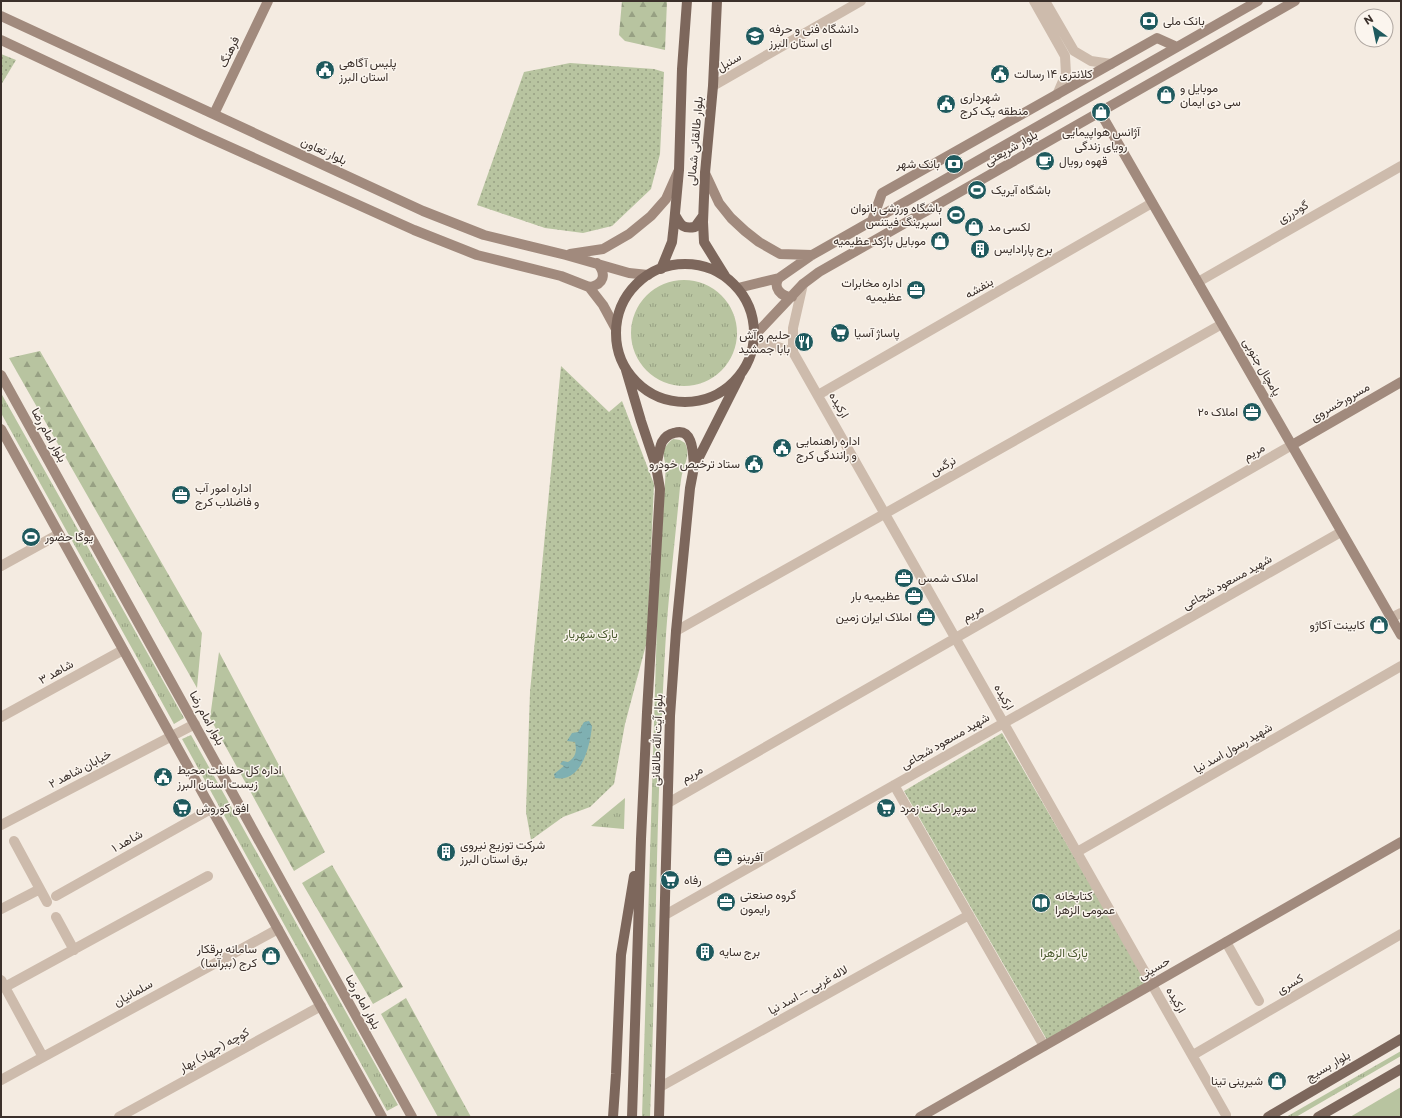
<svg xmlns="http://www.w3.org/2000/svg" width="1402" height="1118" viewBox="0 0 1402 1118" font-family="Commissioner,Vazirmatn,sans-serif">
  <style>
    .grass { fill: url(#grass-tufts) }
    .forest { fill: url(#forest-firs) }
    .park { fill: url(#park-dots) }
    .garden { fill: #b8c4a0 }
    .water { fill: url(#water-ripples) }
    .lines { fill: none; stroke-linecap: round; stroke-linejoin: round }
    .street { stroke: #cdbbac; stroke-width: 10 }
    .secondary { stroke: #a18a7d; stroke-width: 10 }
    .primary { stroke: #7d675c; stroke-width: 10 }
    .labels { text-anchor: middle; stroke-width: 3; stroke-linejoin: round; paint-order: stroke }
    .poi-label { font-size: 12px; fill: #3b302b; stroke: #fbf5ee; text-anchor: start }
    .street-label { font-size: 12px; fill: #3b302b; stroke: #fbf5ee }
    .park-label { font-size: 12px; fill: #4a5a2e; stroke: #fbf5ee }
  </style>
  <defs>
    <pattern id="grass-tufts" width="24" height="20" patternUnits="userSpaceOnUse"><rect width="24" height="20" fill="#b8c4a0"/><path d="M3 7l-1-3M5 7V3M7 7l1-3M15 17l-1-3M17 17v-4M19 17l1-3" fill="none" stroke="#97a083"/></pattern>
    <pattern id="forest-firs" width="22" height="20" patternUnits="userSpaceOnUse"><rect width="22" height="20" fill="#b8c4a0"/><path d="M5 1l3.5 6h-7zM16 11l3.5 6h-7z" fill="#97a083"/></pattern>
    <pattern id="park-dots" width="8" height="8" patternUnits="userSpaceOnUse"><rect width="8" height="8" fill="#b8c4a0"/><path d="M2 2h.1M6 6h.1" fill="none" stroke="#97a083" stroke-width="1.8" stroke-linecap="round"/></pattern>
    <pattern id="water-ripples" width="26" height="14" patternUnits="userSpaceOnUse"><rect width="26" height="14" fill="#7fb0b2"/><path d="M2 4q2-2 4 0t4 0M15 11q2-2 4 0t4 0" fill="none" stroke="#699091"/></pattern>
  </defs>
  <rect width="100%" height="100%" fill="#f4ebe1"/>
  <path class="grass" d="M631 333a53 53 0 1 1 106 0a53 53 0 1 1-106 0Z
    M1 393 184 718 174 724 1 413Z
    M673 439 680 440 685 443C690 454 686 460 683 471 681 476 681 482 680 487 675 542 668 597 665 651 656 806 656 962 650 1117H642L658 591 666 467C663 453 661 449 673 439Z
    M191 735 398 1105 387 1111 182 739Z
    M625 798 624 829 591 826Z
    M1401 1051V1056L1296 1117H1286Z"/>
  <path class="forest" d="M622 1H667L665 50 625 41 619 35Z
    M40 351 202 633 197 688 9 358Z
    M219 652 325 852 294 871 210 718Z
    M332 865 403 987 373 1004 302 883Z
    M406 998 471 1117H438L381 1014Z"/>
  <path class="park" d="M1 54 16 60 1 85Z
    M570 63 654 69 664 72 660 154 651 189 612 226 583 233 545 228 477 205 524 72Z
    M561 366 609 412 622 401 654 484 647 641 625 724 614 784 590 807 563 817 531 840 526 812 530 692Z
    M1002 733 1147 982 1047 1040 904 791Z"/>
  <path class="garden" d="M1401 1087V1117H1350Z"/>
  <path class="water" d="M589 721 592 726C590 746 582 783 555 778L554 774 564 766 560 764 563 761 568 762C576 757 577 751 575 742L567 741 572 733 578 732 584 722Z"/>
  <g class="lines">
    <path class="street" d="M1034 1 1065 56 1066 74 1057 95
      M1045 1 1074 51 1091 61 1111 64
      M713 86 861 1
      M1198 282 1401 166
      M803 284 793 328V352L1226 1115
      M754 344 772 345 793 352
      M818 395 1152 203
      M1 566 59 534
      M1391 618 1401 613
      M676 631 1222 324
      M1 717 123 650
      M894 785 1044 1046
      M668 803 1292 445
      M1 825 195 724
      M14 841 47 902
      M1077 852 1401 666
      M56 896 211 809
      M1 909 40 889
      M665 915 1341 532
      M56 917 74 950
      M1226 942 1259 1001
      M1 980 43 1057
      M5 987 208 876
      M1193 1055 1401 934
      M1 1080 278 929
      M660 1087 969 915
      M119 1117 321 1006"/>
    <path class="secondary" d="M1 16 423 211 484 235 566 255 629 273 648 275
      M1 40 201 134 414 230 477 255 561 276 589 287 603 305 616 329
      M1100 112 1401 635
      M214 114 268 1
      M705 173 719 203 731 218 745 231 759 242 780 254 812 255
      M872 221 882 193 1157 38 1177 47
      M570 254 603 249 629 234 651 216 666 199 678 172
      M779 278C772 287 781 297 792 297
      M589 287C604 285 607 274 597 263
      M738 288 779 278 812 255 1258 1
      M755 335 803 284 819 272 1295 1
      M1 375 412 1117
      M1 429 382 1117
      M1292 445 1401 382
      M920 1117 1401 842"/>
    <path class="primary" d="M717 1 713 86 705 173 703 222 704 242 725 276
      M675 215C681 225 682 229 695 227L703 216
      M616 333a69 69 0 1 1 138 0a69 69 0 1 1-138 0Z
      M661 269 672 242 674 224 679 170 682 69 687 1
      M626 370 641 421 656 466 660 489 647 712 641 839 632 1117
      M656 466C658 459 659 449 662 442 665 437 669 434 674 433 694 427 693 455 694 467
      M613 1117 616 1074 621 955 634 876
      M659 1117 670 716 676 631 690 488 694 467 740 376
      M1268 1117 1401 1039
      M1318 1117 1401 1069"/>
  </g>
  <defs>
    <g id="bank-disc" transform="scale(1)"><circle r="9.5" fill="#1f5a5e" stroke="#fbf5ee"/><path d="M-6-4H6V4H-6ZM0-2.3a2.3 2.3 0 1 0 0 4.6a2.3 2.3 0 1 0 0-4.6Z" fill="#fff"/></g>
    <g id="school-disc" transform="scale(1)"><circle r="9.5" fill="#1f5a5e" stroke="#fbf5ee"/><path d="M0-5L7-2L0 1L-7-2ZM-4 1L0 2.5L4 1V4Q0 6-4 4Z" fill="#fff"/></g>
    <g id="civic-disc" transform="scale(1)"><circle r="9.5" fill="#1f5a5e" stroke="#fbf5ee"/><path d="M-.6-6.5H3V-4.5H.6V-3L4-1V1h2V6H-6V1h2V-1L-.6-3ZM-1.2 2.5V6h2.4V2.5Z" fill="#fff"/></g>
    <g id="shop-disc" transform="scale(1)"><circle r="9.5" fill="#1f5a5e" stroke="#fbf5ee"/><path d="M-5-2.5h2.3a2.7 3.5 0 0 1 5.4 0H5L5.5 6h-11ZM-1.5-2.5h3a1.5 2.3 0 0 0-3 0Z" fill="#fff"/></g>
    <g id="cafe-disc" transform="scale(1)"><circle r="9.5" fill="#1f5a5e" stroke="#fbf5ee"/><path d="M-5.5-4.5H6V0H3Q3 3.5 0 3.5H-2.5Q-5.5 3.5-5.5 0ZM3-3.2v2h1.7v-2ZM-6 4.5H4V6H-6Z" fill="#fff"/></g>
    <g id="stadium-disc" transform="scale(1)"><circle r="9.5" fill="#1f5a5e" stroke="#fbf5ee"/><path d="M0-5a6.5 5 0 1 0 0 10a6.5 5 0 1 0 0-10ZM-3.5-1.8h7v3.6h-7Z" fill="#fff"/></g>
    <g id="building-disc" transform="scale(1)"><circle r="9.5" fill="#1f5a5e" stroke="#fbf5ee"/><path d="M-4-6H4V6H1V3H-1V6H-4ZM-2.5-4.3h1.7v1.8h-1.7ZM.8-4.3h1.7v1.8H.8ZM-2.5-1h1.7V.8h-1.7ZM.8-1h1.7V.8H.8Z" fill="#fff"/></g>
    <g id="office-disc" transform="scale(1)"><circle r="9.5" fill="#1f5a5e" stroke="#fbf5ee"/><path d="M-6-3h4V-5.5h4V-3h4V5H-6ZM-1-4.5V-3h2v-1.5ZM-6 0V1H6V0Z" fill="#fff"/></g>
    <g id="supermarket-disc" transform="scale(1)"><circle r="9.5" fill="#1f5a5e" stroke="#fbf5ee"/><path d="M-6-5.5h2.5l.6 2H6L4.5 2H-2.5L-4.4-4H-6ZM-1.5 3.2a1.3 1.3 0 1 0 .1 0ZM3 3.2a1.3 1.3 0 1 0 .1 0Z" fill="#fff"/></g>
    <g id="restaurant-disc" transform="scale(1)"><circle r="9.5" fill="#1f5a5e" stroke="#fbf5ee"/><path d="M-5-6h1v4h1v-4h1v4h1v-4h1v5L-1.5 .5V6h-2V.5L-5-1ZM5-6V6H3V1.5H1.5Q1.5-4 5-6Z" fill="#fff"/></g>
    <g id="library-disc" transform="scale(1)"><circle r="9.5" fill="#1f5a5e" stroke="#fbf5ee"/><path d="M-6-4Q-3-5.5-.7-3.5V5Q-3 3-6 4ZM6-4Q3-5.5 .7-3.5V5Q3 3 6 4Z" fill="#fff"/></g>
  </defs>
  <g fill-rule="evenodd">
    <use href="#bank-disc" x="1149" y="21"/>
    <use href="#school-disc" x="755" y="36"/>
    <use href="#civic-disc" x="325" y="70"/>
    <use href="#civic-disc" x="1000" y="74"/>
    <use href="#shop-disc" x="1166" y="95"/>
    <use href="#civic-disc" x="946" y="104"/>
    <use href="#shop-disc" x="1101" y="112"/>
    <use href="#cafe-disc" x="1045" y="161"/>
    <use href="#bank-disc" x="954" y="164"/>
    <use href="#stadium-disc" x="977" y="190"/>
    <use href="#stadium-disc" x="956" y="215"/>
    <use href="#shop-disc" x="974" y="227"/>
    <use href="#shop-disc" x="940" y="241"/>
    <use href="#building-disc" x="980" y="249"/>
    <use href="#office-disc" x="916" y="290"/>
    <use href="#supermarket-disc" x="840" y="333"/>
    <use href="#restaurant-disc" x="804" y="342"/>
    <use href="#office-disc" x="1252" y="412"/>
    <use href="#civic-disc" x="782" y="448"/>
    <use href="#civic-disc" x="754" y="464"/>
    <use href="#office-disc" x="181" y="495"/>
    <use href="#stadium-disc" x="31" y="537"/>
    <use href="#office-disc" x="904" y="578"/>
    <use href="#office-disc" x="914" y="596"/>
    <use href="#office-disc" x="926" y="617"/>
    <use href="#shop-disc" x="1379" y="625"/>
    <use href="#civic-disc" x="163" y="777"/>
    <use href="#supermarket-disc" x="182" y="808"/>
    <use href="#supermarket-disc" x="886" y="808"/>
    <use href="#building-disc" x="446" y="852"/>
    <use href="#office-disc" x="723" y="857"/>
    <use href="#supermarket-disc" x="670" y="880"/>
    <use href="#office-disc" x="726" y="902"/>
    <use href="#library-disc" x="1041" y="903"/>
    <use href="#building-disc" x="705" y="952"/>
    <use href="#shop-disc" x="271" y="956"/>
    <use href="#shop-disc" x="1277" y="1081"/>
  </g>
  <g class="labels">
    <g class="poi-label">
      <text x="1163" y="25">بانک ملی</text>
      <text x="769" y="33">دانشگاه فنی و حرفه<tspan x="769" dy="14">ای استان البرز</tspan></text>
      <text x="339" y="67">پلیس آگاهی<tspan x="339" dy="14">استان البرز</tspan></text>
      <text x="1014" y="78">کلانتری ۱۴ رسالت</text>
      <text x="1180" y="92">موبایل و<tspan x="1180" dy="14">سی دی ایمان</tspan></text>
      <text x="960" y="101">شهرداری<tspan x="960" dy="14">منطقه یک کرج</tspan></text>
      <text x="1101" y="136" text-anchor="middle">آژانس هواپیمایی<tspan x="1101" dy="14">رویای زندگی</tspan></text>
      <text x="1059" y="165">قهوه رویال</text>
      <text x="940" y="168" text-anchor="end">بانک شهر</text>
      <text x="991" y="194">باشگاه آیریک</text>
      <text x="942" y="212" text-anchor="end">باشگاه ورزشی بانوان<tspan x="942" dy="14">اسپرینگ فیتنس</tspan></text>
      <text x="988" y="231">لکسی مد</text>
      <text x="926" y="245" text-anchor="end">موبایل بارکد عظیمیه</text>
      <text x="994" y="253">برج پارادایس</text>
      <text x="902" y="287" text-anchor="end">اداره مخابرات<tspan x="902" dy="14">عظیمیه</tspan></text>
      <text x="854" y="337">پاساژ آسیا</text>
      <text x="790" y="339" text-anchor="end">حلیم و آش<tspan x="790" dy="14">بابا جمشید</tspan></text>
      <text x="1238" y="416" text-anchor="end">املاک ۲۰</text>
      <text x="796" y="445">اداره راهنمایی<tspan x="796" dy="14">و رانندگی کرج</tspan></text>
      <text x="740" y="468" text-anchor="end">ستاد ترخیص خودرو</text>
      <text x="195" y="492">اداره امور آب<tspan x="195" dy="14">و فاضلاب کرج</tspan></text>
      <text x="45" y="541">یوگا حضور</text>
      <text x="918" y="582">املاک شمس</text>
      <text x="900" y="600" text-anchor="end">عظیمیه بار</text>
      <text x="912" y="621" text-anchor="end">املاک ایران زمین</text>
      <text x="1365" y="629" text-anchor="end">کابینت آکاژو</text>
      <text x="177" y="774">اداره کل حفاظت محیط<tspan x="177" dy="14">زیست استان البرز</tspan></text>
      <text x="196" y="812">افق کوروش</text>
      <text x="900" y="812">سوپر مارکت زمرد</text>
      <text x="460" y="849">شرکت توزیع نیروی<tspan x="460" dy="14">برق استان البرز</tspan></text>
      <text x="737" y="861">آفرینو</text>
      <text x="684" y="884">رفاه</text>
      <text x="740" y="899">گروه صنعتی<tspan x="740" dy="14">رایمون</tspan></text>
      <text x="1055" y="900">کتابخانه<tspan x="1055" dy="14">عمومی الزهرا</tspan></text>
      <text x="257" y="953" text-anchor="end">سامانه برقکار<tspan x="257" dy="14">کرج (ببرآسا)</tspan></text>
      <text x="719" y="956">برج سایه</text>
      <text x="1263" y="1085" text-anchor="end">شیرینی تینا</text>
    </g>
    <g class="street-label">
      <text transform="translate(229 52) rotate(-65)" y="4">فرهنگ</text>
      <text transform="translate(729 62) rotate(-30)" y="4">سنبل</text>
      <text transform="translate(695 141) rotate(-85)" y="4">بلوار طالقانی شمالی</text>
      <text transform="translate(1011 148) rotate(-30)" y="4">بلوار شریعتی</text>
      <text transform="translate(324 151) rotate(25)" y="4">بلوار تعاون</text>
      <text transform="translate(1293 212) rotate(-30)" y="4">گودرزی</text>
      <text transform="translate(979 288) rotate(-30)" y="4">بنفشه</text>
      <text transform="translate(1262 367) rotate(60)" y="4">پامچال جنوبی</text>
      <text transform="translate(1340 402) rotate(-30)" y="4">مسرورخسروی</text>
      <text transform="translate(839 405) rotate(60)" y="4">ارکیده</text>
      <text transform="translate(49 435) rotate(61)" y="4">بلوار امام رضا</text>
      <text transform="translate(1254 452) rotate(-30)" y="4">مریم</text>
      <text transform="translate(943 466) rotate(-29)" y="4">نرگس</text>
      <text transform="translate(1227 582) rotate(-29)" y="4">شهید مسعود شجاعی</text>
      <text transform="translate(973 613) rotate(-30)" y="4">مریم</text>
      <text transform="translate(56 672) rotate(-29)" y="4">شاهد ۳</text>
      <text transform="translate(1004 697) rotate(60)" y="4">ارکیده</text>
      <text transform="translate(207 718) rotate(61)" y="4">بلوار امام رضا</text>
      <text transform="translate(657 740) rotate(-88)" y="4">بلوار آیت‌الله طالقانی</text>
      <text transform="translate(945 741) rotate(-30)" y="4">شهید مسعود شجاعی</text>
      <text transform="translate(1233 748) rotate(-30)" y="4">شهید رسول اسد نیا</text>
      <text transform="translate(80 769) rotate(-28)" y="4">خیابان شاهد ۲</text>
      <text transform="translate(692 774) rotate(-30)" y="4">مریم</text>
      <text transform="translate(127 841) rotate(-29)" y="4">شاهد ۱</text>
      <text transform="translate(1154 968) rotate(-30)" y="4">حسینی</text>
      <text transform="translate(1290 984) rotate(-30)" y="4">کسری</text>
      <text transform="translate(808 990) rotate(-29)" y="4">لاله غربی -- اسد نیا</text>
      <text transform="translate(133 993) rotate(-29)" y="4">سلمانیان</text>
      <text transform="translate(1176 1000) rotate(60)" y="4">ارکیده</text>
      <text transform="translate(363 1002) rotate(61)" y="4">بلوار امام رضا</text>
      <text transform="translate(214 1050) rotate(-29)" y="4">کوچه (جهاد) بهار</text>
      <text transform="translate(1328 1066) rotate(-30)" y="4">بلوار بسیج</text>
    </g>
    <g class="park-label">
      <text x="591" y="638">پارک شهریار</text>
      <text x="1064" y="957">پارک الزهرا</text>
    </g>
  </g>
  <rect width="1402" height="1118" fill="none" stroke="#3b302b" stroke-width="4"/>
  <g transform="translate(1374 28) rotate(327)"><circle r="19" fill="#fbf5ee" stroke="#aea6a0"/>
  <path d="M0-3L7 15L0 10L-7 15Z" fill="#1f5a5e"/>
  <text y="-6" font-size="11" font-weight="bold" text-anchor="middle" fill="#3b302b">N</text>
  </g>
</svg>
